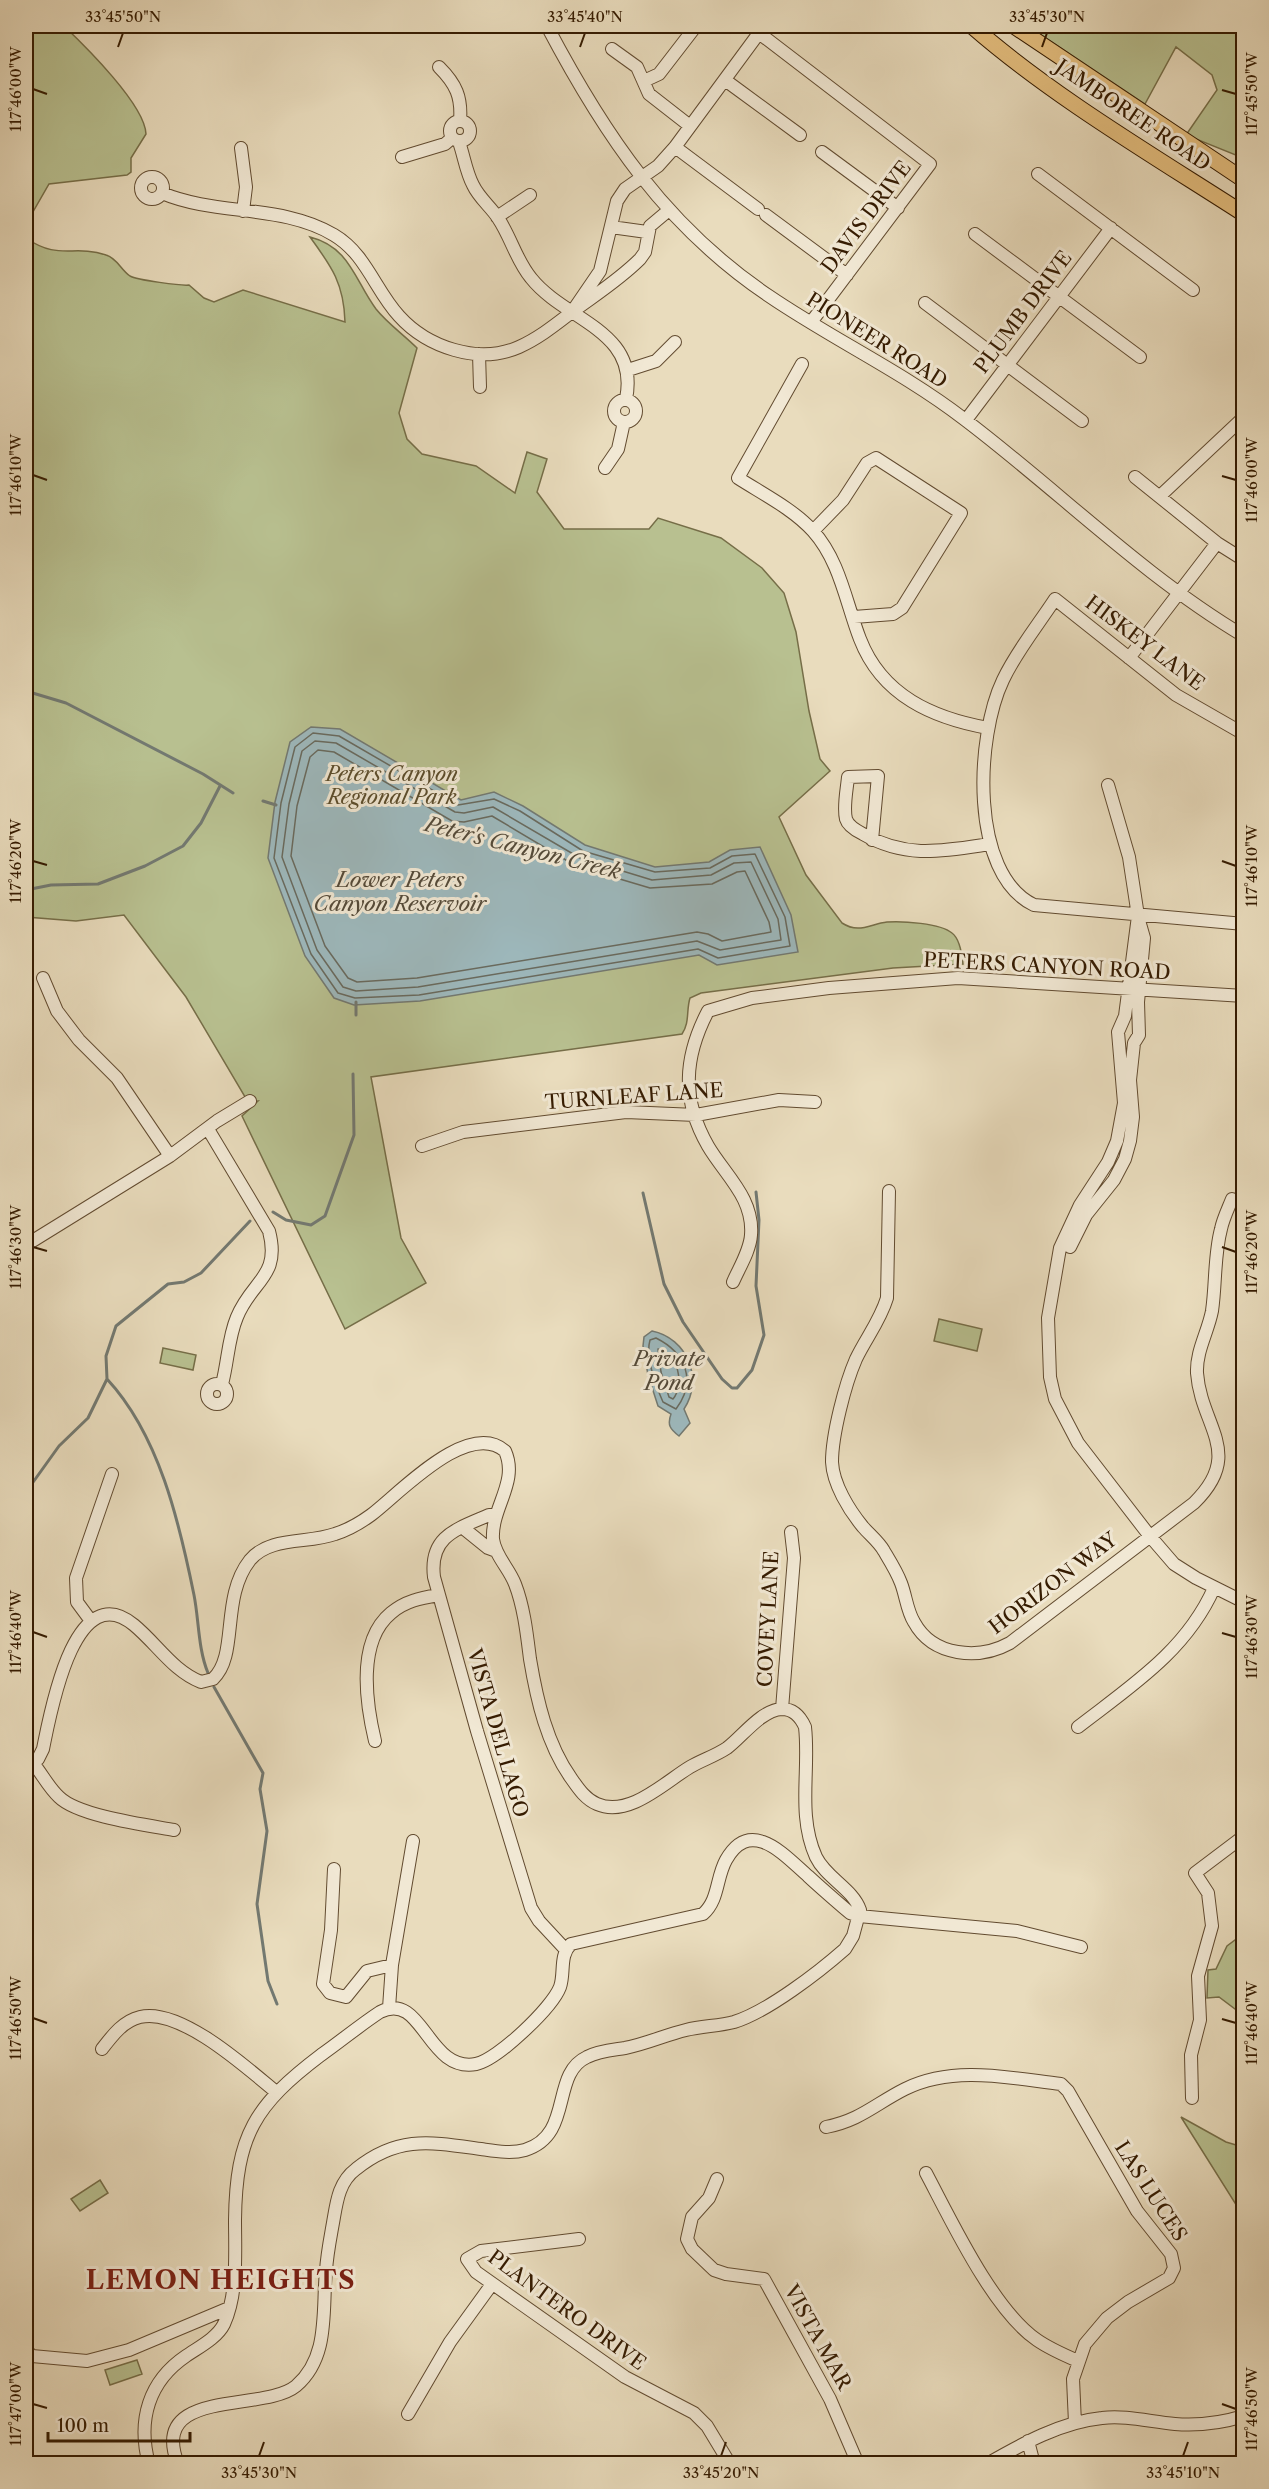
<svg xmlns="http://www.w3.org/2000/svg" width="1269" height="2489" viewBox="0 0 1269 2489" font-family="'Libre Caslon Text',serif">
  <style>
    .green { fill: #b8c090; stroke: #766e48; stroke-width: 1.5 }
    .water { fill: #9db8bc; stroke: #737971; stroke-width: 1.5 }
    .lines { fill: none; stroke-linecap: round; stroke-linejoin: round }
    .shore { stroke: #696a5e; stroke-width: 1.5 }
    .stream { stroke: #737971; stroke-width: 3 }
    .minor-casing { stroke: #624b30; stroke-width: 14 }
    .major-casing { stroke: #351b01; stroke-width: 17 }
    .minor { stroke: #f1e8d4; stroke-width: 12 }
    .major { stroke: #e4be7e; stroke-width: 15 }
    .ticks { fill: none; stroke: #351b01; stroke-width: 2 }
    .labels { text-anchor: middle; stroke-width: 6; stroke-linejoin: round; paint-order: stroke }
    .street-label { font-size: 20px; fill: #351b01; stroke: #f1e8d4 }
    .park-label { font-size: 20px; font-style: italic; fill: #5c4d2c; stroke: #f1e8d4 }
    .water-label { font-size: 21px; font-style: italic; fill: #544a39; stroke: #f1e8d4 }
    .district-label { font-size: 26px; font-weight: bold; letter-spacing: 1.5px; fill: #7a1f14; stroke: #f1e8d4 }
    .neatline { fill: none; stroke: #351b01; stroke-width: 2 }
    .ticks-label { font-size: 15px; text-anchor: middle; fill: #351b01 }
  </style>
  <rect width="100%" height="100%" fill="#e9dcbd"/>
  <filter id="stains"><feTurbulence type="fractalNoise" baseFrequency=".00333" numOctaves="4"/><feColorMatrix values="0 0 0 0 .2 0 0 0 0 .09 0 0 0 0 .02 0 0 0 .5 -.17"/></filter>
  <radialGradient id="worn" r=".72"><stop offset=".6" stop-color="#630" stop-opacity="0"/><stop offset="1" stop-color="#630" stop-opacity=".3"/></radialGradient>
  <path class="green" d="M26 26H64C85 46 145 105 146 134L131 158V172L127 175 49 184 26 224Z
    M1028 26H1243V158L1186 135 1217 90 1212 75 1176 47 1145 104Z
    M310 237C350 247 355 281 376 309 387 323 404 335 417 348L399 413 407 439 422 454 476 466 515 493 527 452 547 459 537 492 564 529H649L658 518 721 538 762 568 784 593 796 632 809 711 820 759 830 771 779 817 806 875 842 923C859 934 870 924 887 922 902 921 940 923 952 933 960 939 962 954 963 964L893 968 701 993 690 998C686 1011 690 1022 682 1034L371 1077 401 1238 426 1283 345 1329 242 1116 258 1101 248 1102 186 997 124 915 76 921 26 917V238C59 261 73 244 106 255 117 258 121 270 130 276 137 280 182 286 189 285L204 298 214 302 243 290 345 322C344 284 332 267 310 237Z
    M939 1319 982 1329 977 1351 934 1341Z
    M163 1348 196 1355 193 1370 160 1363Z
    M1243 1934V2015L1219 1997 1207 1998 1208 1970 1216 1969 1227 1946Z
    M1181 2117 1226 2142 1243 2147 1244 2208 1240 2211Z
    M100 2180 108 2193 80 2211 71 2199Z
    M137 2360 142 2374 110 2385 105 2370Z"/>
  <path class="water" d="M311 727 340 729 461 800 494 792 523 806 585 845 655 867 709 862 730 850 760 847 791 915 798 952 717 965 699 955 420 1001 354 1005 334 998 305 956 268 858 275 802 290 742Z
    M652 1331C687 1338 704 1379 684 1409L690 1423 679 1436C670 1429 667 1425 671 1414L658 1406 648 1375 643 1346 644 1337Z"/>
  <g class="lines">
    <path class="shore" d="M313 733 339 736 458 805 494 799 520 811 583 851 655 872 710 868 732 856 755 854 785 917 790 946 718 958 698 949 419 995 355 998 338 993 311 954 274 858 281 803 295 747Z
      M315 741 336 743 455 812 464 813 493 807 580 858 652 880 711 875 734 863 751 862 778 919 781 940 720 950 697 941 418 987 356 991 343 987 317 950 282 857 289 804 302 751Z
      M318 750 334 752 452 821 464 822 492 816 576 866 650 888 712 884 737 872 745 871 769 922 771 932 722 941 708 934 697 932 417 978 357 982 348 978 325 946 291 856 297 806 310 757Z
      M656 1338C686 1353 697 1381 676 1409L663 1402C656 1386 645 1358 650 1340Z
      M658 1349C678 1352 685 1385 673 1399L669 1397 661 1372Z"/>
    <path class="stream" d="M26 691 66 703 203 774 233 793
      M263 801 276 805
      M26 890 51 885 98 884 145 866 183 846 201 823 220 786
      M356 1015V1002
      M643 1193 664 1284 683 1322 722 1379 732 1388H737L752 1370 764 1335 756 1286 759 1220 756 1192
      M273 1212 286 1220 311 1225 325 1216 354 1135 353 1074
      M107 1379C159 1435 179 1521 194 1595 199 1620 198 1649 208 1673
      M26 1492 59 1446 88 1418 107 1379 106 1356 116 1326 168 1284 184 1282 201 1273 250 1221
      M214 1687 263 1773 260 1789 267 1831 257 1904 268 1981 277 2004
      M26 1705 29 1720 26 1760"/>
    <g class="minor-casing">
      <path id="minor" d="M547 26C604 134 665 226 769 296 832 339 903 372 964 419 1058 490 1143 576 1244 636
        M612 49 637 67 649 94 690 126
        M439 67C456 84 462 97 460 121
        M725 80 800 135
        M644 81 659 74 696 26
        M450 131a10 10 0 1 1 20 0a10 10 0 1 1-20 0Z
        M459 142C464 156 466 172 473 185 479 198 491 207 498 218 511 237 516 260 531 278 565 321 640 330 626 399
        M675 147 758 209
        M241 148 246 187 243 211
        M822 152 898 208
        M402 157 445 144 452 138
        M1038 174 1193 290
        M141 188a11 11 0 1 1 22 0a11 11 0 1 1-22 0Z
        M162 193C216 216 283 204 334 235 366 254 375 290 399 316 427 347 478 365 519 347 539 338 555 325 572 312 595 295 619 280 640 259L645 252 650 226 669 210
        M766 215 847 275
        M497 217 530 195
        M611 227 647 232
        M975 234 1140 357
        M925 303 1082 421
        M572 312 600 271 617 201 625 189 658 166 675 147 759 33 930 164 812 321
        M479 354 480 387
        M802 364 738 478C763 494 793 509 813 531 840 561 846 603 860 639 882 696 933 718 988 728
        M628 370 656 361 675 342
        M614 411a11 11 0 1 1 22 0a11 11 0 1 1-22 0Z
        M966 420 1111 228
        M605 468 618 449 624 422
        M1135 477 1217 543 1244 560
        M1160 496 1244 417
        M813 531 843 500 867 463 876 458 961 513 902 608 893 614 854 617
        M1129 658 1217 543
        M1244 734 1176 695 1055 599C1038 625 1016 652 1003 680 976 736 969 874 1034 905L1244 924
        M1108 785 1129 857 1138 916 1125 1016 1118 1032 1124 1103 1117 1141 1108 1162 1080 1205 1060 1248 1048 1318 1050 1377 1055 1399 1078 1443 1149 1535 1174 1564 1196 1578 1244 1602
        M872 840 878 776 848 777C847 789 843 807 846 819 848 826 857 831 863 834 906 859 943 851 990 844
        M43 978 57 1011 79 1040 117 1078 170 1156
        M208 1129 269 1231C281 1277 252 1280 237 1317 228 1338 228 1362 222 1384
        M422 1146 463 1132 626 1112 696 1115 779 1100 815 1102
        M889 1191 887 1298C880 1321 866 1338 856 1359 845 1384 832 1435 832 1462 833 1484 849 1510 863 1527 870 1535 879 1542 884 1551 890 1561 897 1572 901 1583 906 1596 907 1611 914 1622 933 1657 979 1660 1010 1643L1194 1503C1245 1453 1201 1427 1197 1373 1196 1351 1208 1332 1212 1311 1216 1284 1214 1255 1221 1229 1223 1219 1228 1209 1232 1199
        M26 1245 170 1156 217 1121 250 1101
        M1070 1247 1086 1215 1114 1180 1125 1159 1130 1141 1133 1117 1130 1080 1134 1043 1139 1035 1138 1002 1144 938 1138 917
        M733 1282C739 1268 750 1251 751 1235 754 1198 725 1175 708 1146 681 1099 684 1057 708 1011L752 998 829 988 958 978 1244 996
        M207 1394a10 10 0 1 1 20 0a10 10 0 1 1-20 0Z
        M496 1515H489C457 1529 429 1536 434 1577L477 1731 531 1908 539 1921 565 1949
        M462 1527 488 1548 496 1551
        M91 1621 77 1602 76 1578 112 1474
        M782 1709 794 1558 791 1532
        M1078 1727C1131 1686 1186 1651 1214 1588
        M375 1741C366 1703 357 1641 391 1613 405 1601 421 1598 438 1595
        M33 1763C42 1774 49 1788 59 1797 78 1816 146 1825 174 1830
        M26 1768 38 1759 43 1749C50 1715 74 1575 134 1625 157 1644 173 1671 201 1682L213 1679C239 1655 220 1598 250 1560 270 1536 308 1544 335 1534 348 1530 360 1523 371 1515 400 1493 468 1419 505 1451 519 1482 491 1508 493 1539 495 1556 509 1568 515 1584 524 1607 527 1635 530 1659 537 1701 547 1744 571 1778 578 1788 585 1799 597 1804 629 1818 665 1782 690 1767 702 1760 715 1756 727 1748 742 1737 761 1710 782 1709 794 1709 801 1718 805 1727 810 1770 797 1815 816 1857 826 1878 853 1889 860 1910L853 1936 845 1949C819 1972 767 2012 734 2022 719 2026 702 2026 686 2030 665 2035 646 2044 625 2048 612 2050 598 2051 587 2057 550 2074 574 2135 525 2150 511 2154 495 2151 481 2149 431 2142 398 2135 356 2169 340 2181 337 2199 334 2217 331 2235 327 2253 326 2271 322 2310 330 2357 296 2386 263 2413 148 2387 178 2464
        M334 1869 331 1930 323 1984 330 1993 346 1997 367 1971 392 1965
        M389 2008 392 1965 413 1841
        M102 2049C112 2036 123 2021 140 2017 180 2007 247 2068 276 2092
        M1192 2098 1191 2055 1200 2020 1198 1976 1212 1926 1208 1893 1195 1873 1244 1836
        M826 2127C861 2120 875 2104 905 2089 954 2065 1010 2078 1061 2084L1068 2091 1137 2211 1171 2254 1174 2268 1169 2278 1128 2302 1107 2318 1085 2344 1073 2379 1075 2423
        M926 2173C951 2220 993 2310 1037 2340 1050 2349 1064 2355 1078 2361
        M717 2179 709 2198 692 2217 687 2239 692 2249 714 2270 726 2274 764 2279 830 2399 858 2464
        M579 2239 481 2251 467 2259 476 2272 625 2377 694 2413 707 2426 730 2464
        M26 2350 32 2356 87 2361 129 2350 229 2308
        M408 2414 450 2342 492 2284
        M1028 2441 1034 2464
        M149 2464C137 2420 149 2381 186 2356 199 2347 217 2338 224 2324 238 2294 235 2252 235 2220 236 2135 255 2105 321 2055 341 2041 360 2025 380 2012 423 1990 427 2073 476 2064 497 2060 552 2008 560 1987 565 1973 559 1955 571 1944L703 1914C719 1900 716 1878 726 1860 751 1816 785 1856 808 1876 822 1889 836 1901 850 1913L859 1916 1017 1931 1081 1947
        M987 2464C1022 2444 1061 2422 1102 2418 1126 2415 1151 2422 1175 2424 1199 2426 1221 2423 1244 2416"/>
    </g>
    <g class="major-casing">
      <path id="major" d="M972 26C1052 96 1154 156 1244 214
        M1014 26 1244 180"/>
    </g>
    <use href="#minor" class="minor"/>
    <use href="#major" class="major"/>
  </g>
  <path class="ticks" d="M118 47 123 33M580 47 585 33M1042 47 1047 33M33 89 47 94M1222 90 1236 94M33 475 47 480M1222 476 1236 480M33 861 47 865M1222 861 1236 866M33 1247 47 1251M1222 1247 1236 1252M33 1632 47 1637M1222 1633 1236 1637M33 2018 47 2023M1222 2019 1236 2023M33 2404 47 2408M1222 2404 1236 2409M259 2456 264 2442M721 2456 726 2442M1183 2456 1188 2442"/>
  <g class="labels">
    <g class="street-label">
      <text transform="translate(1133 115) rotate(34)" y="7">JAMBOREE ROAD</text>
      <text transform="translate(866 217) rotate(-53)" y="7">DAVIS DRIVE</text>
      <text transform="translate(1023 312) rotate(-53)" y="7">PLUMB DRIVE</text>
      <text transform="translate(877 340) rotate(32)" y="7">PIONEER ROAD</text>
      <text transform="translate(1145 643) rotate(37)" y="7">HISKEY LANE</text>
      <text transform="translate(1047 966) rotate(3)" y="7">PETERS CANYON ROAD</text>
      <text transform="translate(634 1096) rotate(-4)" y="7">TURNLEAF LANE</text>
      <text transform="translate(1053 1583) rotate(-37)" y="7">HORIZON WAY</text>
      <text transform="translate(768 1619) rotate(-87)" y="7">COVEY LANE</text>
      <text transform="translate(498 1733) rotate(74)" y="7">VISTA DEL LAGO</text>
      <text transform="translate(1151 2191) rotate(57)" y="7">LAS LUCES</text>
      <text transform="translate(567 2310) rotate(36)" y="7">PLANTERO DRIVE</text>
      <text transform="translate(818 2337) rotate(61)" y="7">VISTA MAR</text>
    </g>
    <g class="park-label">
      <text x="392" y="781">Peters Canyon<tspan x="392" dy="23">Regional Park</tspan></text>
    </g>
    <g class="water-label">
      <text transform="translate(523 848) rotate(14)" y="7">Peter's Canyon Creek</text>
      <text x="400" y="887">Lower Peters<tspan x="400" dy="24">Canyon Reservoir</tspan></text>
      <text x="669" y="1366">Private<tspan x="669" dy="24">Pond</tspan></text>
    </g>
    <g class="district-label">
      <text x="221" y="2289">LEMON HEIGHTS</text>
    </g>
  </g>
  <rect width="1269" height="2489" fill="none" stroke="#e9dcbd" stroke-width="66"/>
  <path d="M48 2432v9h142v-9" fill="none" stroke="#351b01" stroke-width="3"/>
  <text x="57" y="2432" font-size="18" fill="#351b01" stroke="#f1e8d4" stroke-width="4.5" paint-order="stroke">100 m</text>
  <rect x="33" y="33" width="1203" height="2423" class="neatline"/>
  <g class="ticks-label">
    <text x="123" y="22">33°45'50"N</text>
    <text x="585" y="22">33°45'40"N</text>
    <text x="1047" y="22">33°45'30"N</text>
    <text transform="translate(16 89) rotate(-90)" y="5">117°46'00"W</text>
    <text transform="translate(1252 94) rotate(-90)" y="5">117°45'50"W</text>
    <text transform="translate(16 475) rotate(-90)" y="5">117°46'10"W</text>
    <text transform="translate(1252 480) rotate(-90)" y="5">117°46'00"W</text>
    <text transform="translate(16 861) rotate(-90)" y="5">117°46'20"W</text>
    <text transform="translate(1252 866) rotate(-90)" y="5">117°46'10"W</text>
    <text transform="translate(16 1247) rotate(-90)" y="5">117°46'30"W</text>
    <text transform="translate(1252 1252) rotate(-90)" y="5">117°46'20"W</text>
    <text transform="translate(16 1632) rotate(-90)" y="5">117°46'40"W</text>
    <text transform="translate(1252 1637) rotate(-90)" y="5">117°46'30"W</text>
    <text transform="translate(16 2018) rotate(-90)" y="5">117°46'50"W</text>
    <text transform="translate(1252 2023) rotate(-90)" y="5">117°46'40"W</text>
    <text transform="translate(16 2404) rotate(-90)" y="5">117°47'00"W</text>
    <text transform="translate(1252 2409) rotate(-90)" y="5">117°46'50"W</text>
    <text x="259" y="2478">33°45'30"N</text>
    <text x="721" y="2478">33°45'20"N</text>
    <text x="1183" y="2478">33°45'10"N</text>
  </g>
  <rect width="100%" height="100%" filter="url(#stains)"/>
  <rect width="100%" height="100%" fill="url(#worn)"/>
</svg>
